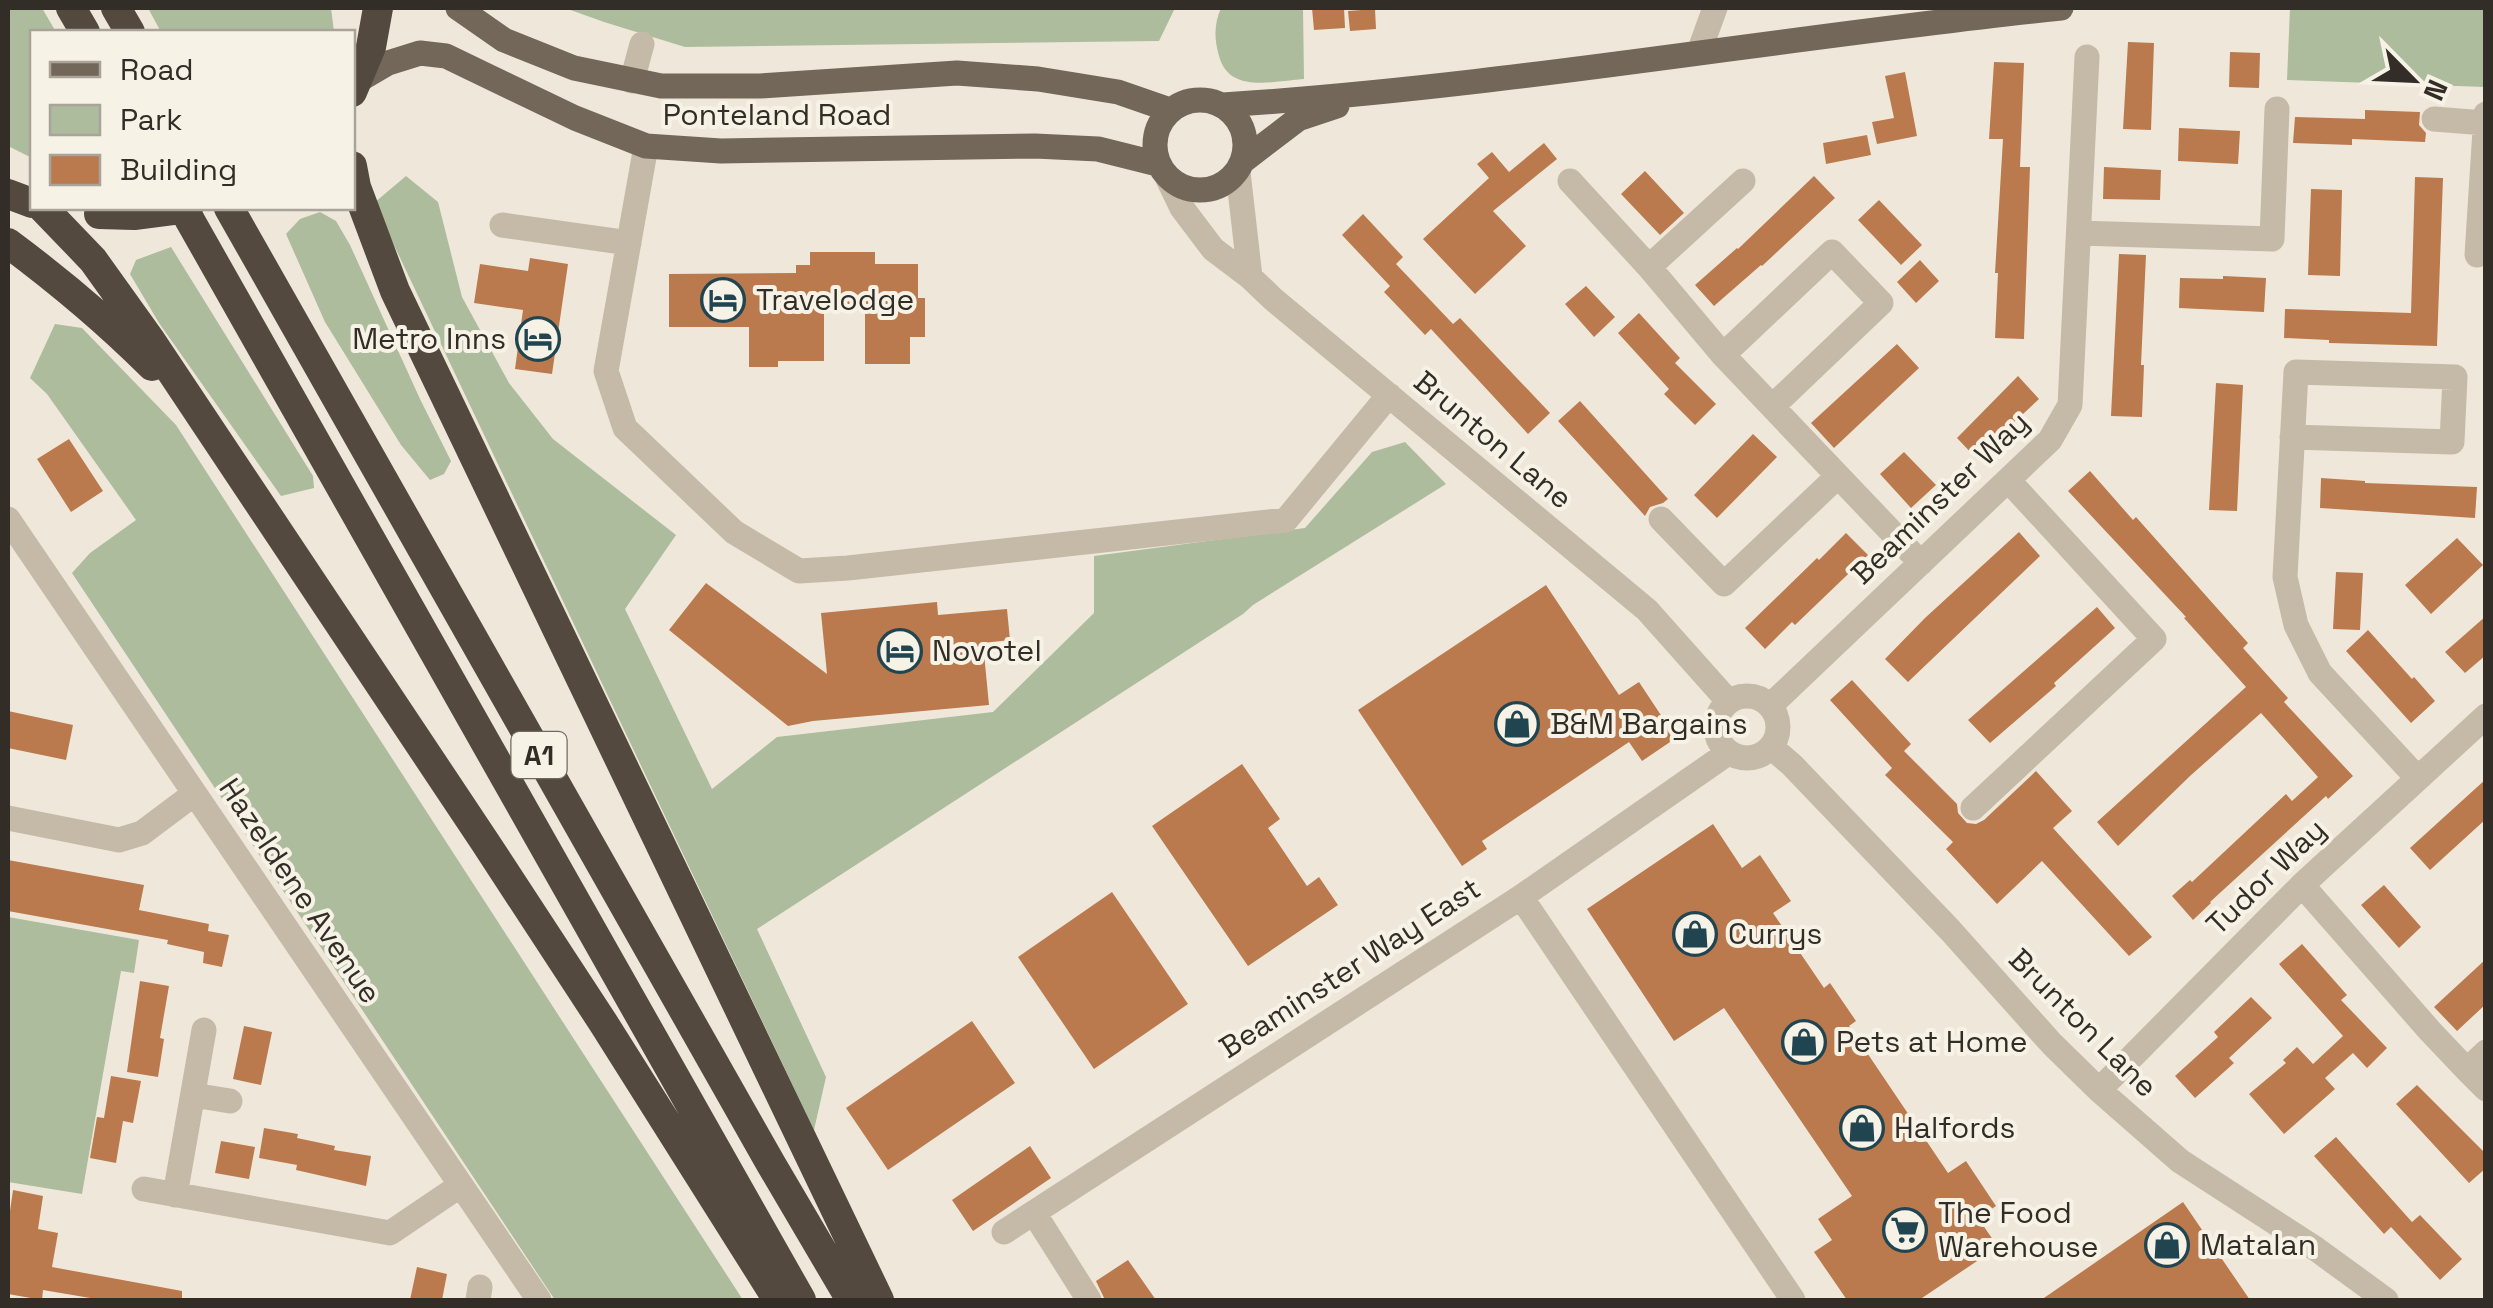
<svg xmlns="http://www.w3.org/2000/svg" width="2493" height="1308" viewBox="0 0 2493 1308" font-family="'Space Grotesk',sans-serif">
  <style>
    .green { fill: #acbc9c }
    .building { fill: #ba7a4d }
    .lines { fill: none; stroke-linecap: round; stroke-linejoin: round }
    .minor { stroke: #c5baa8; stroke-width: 25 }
    .major { stroke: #73675a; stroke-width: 25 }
    .highway { stroke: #53493f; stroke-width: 30 }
    .highway-bridge { stroke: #53493f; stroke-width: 30 }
    .labels { text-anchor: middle; stroke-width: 8; stroke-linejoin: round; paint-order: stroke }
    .shield { fill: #f7f2e6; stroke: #6e6860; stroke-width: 2.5 }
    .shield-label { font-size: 28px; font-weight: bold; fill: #332d27 }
    .street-label { font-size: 30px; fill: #332d27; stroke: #f7f2e6 }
    .poi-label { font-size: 30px; fill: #332d27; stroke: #f7f2e6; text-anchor: start }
  </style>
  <rect width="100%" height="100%" fill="#efe8da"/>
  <path class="green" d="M8 8H42L56 32H32V158L8 146Z
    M148 8H331L334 32H161Z
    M565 8H1175L1159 41 685 47 604 22Z
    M1221 8H1303L1304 79C1273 81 1229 94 1219 56 1214 39 1214 24 1221 8Z
    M2290 8H2485V87L2287 80Z
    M406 176 438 202 462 297 509 383 553 439 676 535 625 609 712 789 777 737 993 712 1094 613V556L1305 528 1372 452 1405 442 1446 484 1253 605 1243 614 757 929 826 1077 814 1130 374 203Z
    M320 212 336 221 350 245 420 399 451 461 444 474 430 480 401 445 325 322 286 234 300 219Z
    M171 247 313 476 314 488 281 496 159 323 130 274 136 260Z
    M55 324 82 328 176 425 743 1300H555L72 573 90 553 136 520 47 394 30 378Z
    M8 917 139 940 134 973 121 971 82 1194 8 1182Z"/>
  <path class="building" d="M1312 8H1344L1345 28 1314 30Z
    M1375 9 1376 29 1350 31 1348 11Z
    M2128 42 2154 43 2151 130 2123 129Z
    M2230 52 2260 53 2259 88 2229 87Z
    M1994 62 2024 63 2020 167H2030L2024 339 1995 338 1998 273H1995L2003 139H1989Z
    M1905 72 1917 136 1877 144 1872 122 1894 118 1885 76Z
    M2365 110 2420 112 2419 125 2426 133 2425 142 2352 139V145L2293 143 2295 117 2365 119Z
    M2179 128 2240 131 2238 164 2178 161Z
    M1867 135 1871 155 1826 164 1823 143Z
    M1544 143 1557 159 1493 211 1526 246 1475 294 1423 239 1489 178 1477 164 1492 152 1509 172Z
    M2104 167 2161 170 2160 200 2103 199Z
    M1645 171 1684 213 1660 235 1621 194Z
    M1814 176 1835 198 1762 266 1761 265 1714 306 1695 285 1737 248 1738 249Z
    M2415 177 2443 178 2437 346 2329 343V340L2284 338 2285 309 2411 313Z
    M2311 189 2342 190 2340 276 2308 275Z
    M1879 200 1922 245 1901 265 1858 220Z
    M1363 214 1403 257 1396 264 1453 324 1460 318 1550 413 1528 434 1431 329 1425 335 1384 292 1390 286 1342 235Z
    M810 252H875V264H918V298H925V337H910V364H865V307H824V361H778V367H749V327H669V274L796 273V265H810Z
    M2119 254 2146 255 2141 365H2144L2142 417 2111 416Z
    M530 258 568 264 552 374 515 369 523 310 474 303 480 264 528 271Z
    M1920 260 1939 281 1916 303 1897 282Z
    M2223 276 2266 278 2264 312 2179 308 2180 278 2223 279Z
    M1586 286 1615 317 1594 337 1565 304Z
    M1639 313 1680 358 1675 363 1716 404 1695 425 1664 394 1669 389 1618 333Z
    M1897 344 1919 368 1834 448 1811 423Z
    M2018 376 2039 399 1976 458 1957 438Z
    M2216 383 2243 385 2237 511 2209 510Z
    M1580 401 1668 499 1663 503 1650 507 1645 516 1558 421Z
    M1753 434 1777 457 1717 518 1694 495Z
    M69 439 103 491 71 512 37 459Z
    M1904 452 1936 485 1911 508 1880 474Z
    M2090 471 2133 520 2136 517 2248 643 2243 648 2288 698 2284 702 2353 776 2328 799 2326 796 2210 902 2211 903 2193 920 2172 896 2190 880 2192 882 2286 794 2292 801 2318 777 2261 713 2190 776 2118 846 2097 822 2246 687 2184 618 2186 617 2068 491Z
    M2321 478 2365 481V483L2477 487 2475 518 2320 508Z
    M2019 532 2040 556 1908 682 1885 659 1925 618Z
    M1846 533 1868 555 1795 625 1792 622 1765 649 1745 628 1817 558 1819 560Z
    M2457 538 2483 565 2431 614 2405 585Z
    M2336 572 2363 573 2360 630 2333 629Z
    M706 583 827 674 821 613 937 602 938 615 1007 609 1010 640 983 643 989 705 813 721 788 726 669 630Z
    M1546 585 1619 695 1639 682 1676 738 1642 761 1629 742 1482 841 1487 849 1462 866 1358 710Z
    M2097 607 2115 628 2054 683 2056 686 1990 743 1968 720Z
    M2486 616V655L2465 673 2445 652Z
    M2368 630 2412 679 2414 677 2435 701 2411 723 2346 651Z
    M1852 680 1911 744 1904 751 1957 804 1958 813 1967 823 1976 824 1984 820 2036 771 2072 811 2053 828 2152 937 2129 956 2042 861 1997 904 1946 849 1953 842 1885 775 1892 768 1830 700Z
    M8 711 73 725 66 760 8 748Z
    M1242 764 1280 819 1268 828 1307 886 1319 877 1338 905 1248 966 1152 826Z
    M2486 779V819L2430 870 2410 848Z
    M1713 824 1742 868 1760 855 1791 901 1773 913 1824 988 1830 983 1856 1021 1849 1026 1948 1173 1966 1161 1996 1206 1978 1218 1998 1247 1919 1300H1847L1814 1252 1832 1240 1818 1219 1852 1196 1724 1008 1674 1041 1587 909Z
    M8 860 144 885 139 910 209 924 208 931 229 935 222 967 203 963 204 952 167 944 168 940 8 911Z
    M2384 885 2421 927 2399 948 2361 905Z
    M1112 892 1188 1004 1094 1069 1018 957Z
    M2302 944 2347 995 2341 1000 2387 1048 2367 1068 2353 1053 2325 1078 2335 1089 2284 1134 2249 1094 2286 1063 2283 1060 2297 1047 2313 1064 2343 1036 2279 964Z
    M2486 959V1004L2457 1031 2434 1007Z
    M140 981 169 986 160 1038 164 1039 158 1077 127 1072Z
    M2251 997 2272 1018 2229 1058 2234 1063 2195 1098 2175 1076 2218 1037 2214 1032Z
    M972 1021 1015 1083 888 1170 846 1108Z
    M244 1026 272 1032 261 1085 233 1079Z
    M111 1076 141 1081 133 1123 123 1121 116 1163 90 1158 97 1117 104 1118Z
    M2417 1085 2486 1154V1168L2469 1183 2396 1104Z
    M264 1128 298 1134 297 1138 335 1146 334 1150 371 1156 366 1186 296 1170 297 1165 259 1158Z
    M2336 1137 2412 1222 2420 1215 2462 1259 2440 1280 2391 1227 2384 1234 2314 1156Z
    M221 1141 255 1147 249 1179 215 1173Z
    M1030 1146 1051 1178 973 1231 952 1200Z
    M13 1190 43 1196 38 1229 58 1233 52 1267 182 1291V1300H102L43 1290 42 1300 8 1294V1225Z
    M2183 1202 2250 1300H2041Z
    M1128 1260 1156 1300H1105L1096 1281Z
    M417 1267 447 1274 442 1300H410Z"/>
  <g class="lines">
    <path class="minor" d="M1699 52 1715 8
      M632 81 642 44
      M2434 119 2485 123
      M646 146 606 371 625 428 734 532 799 571 848 568 1286 520 1389 395
      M1238 172 1250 277
      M1168 179 1182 208 1213 249 1250 277 1273 299 1647 610 1729 702
      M1570 181 1649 267 1723 355 1921 563
      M502 225 629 243
      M2079 233 2272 239 2277 109
      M2477 255 2486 114
      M1649 267 1743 181
      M1723 355 1832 252 1881 303 1773 406
      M2292 437 2452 442 2455 377 2296 372 2285 577 2296 625 2320 673 2410 770 2421 776
      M8 519 539 1300
      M1661 519 1724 584 1838 476
      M1716 727a31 31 0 1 1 62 0a31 31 0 1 1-62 0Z
      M1770 706 2050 440 2070 405 2087 57
      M1771 747 1792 765 1950 930 2052 1044 2099 1090 2180 1161 2316 1249 2386 1300
      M1973 808 2154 639 2008 480
      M8 818 119 840 142 833 194 794
      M2302 885 2430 1031 2467 1070 2486 1052
      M1521 897 1793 1300
      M2467 1070 2486 1089
      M2099 1090 2302 885 2486 716
      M193 1095 230 1101
      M144 1189 390 1233 461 1185
      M175 1195 204 1030
      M1034 1213 1089 1300
      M1004 1232 1521 897 1728 753
      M478 1300 480 1287"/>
    <path class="major" d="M458 8 504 40 574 68 661 86H760L957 73 1038 79 1118 92 1170 110
      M359 80 388 63 420 53 446 56 575 118 646 146 721 151 1035 146 1098 149 1158 164
      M1155 145a45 45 0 1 1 90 0a45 45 0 1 1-90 0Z
      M1223 105C1504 87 1781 37 2061 8
      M1243 161 1298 119 1337 106"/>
    <path class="highway" d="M71 8 85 32
      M116 8 130 32
      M352 92 371 47 378 8
      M352 166 356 187 395 291 879 1300
      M8 194 32 203
      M43 208 93 260 151 341 485 842 604 1024 778 1300
      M183 208 801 1300
      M229 208 771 1164 851 1300
      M8 243C59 281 107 321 152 366"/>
    <path class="highway-bridge" d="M99 214 134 215 188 208"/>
  </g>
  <defs>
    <g id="hotel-ring" transform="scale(2.25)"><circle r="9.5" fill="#f7f2e6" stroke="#214550" stroke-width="1.5"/><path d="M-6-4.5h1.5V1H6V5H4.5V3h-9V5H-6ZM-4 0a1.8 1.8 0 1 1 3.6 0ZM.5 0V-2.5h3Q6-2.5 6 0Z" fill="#214550"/></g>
    <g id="shop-ring" transform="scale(2.25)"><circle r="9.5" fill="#f7f2e6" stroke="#214550" stroke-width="1.5"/><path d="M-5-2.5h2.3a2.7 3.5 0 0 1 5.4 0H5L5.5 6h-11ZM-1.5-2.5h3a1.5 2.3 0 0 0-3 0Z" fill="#214550"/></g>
    <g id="supermarket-ring" transform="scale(2.25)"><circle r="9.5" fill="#f7f2e6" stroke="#214550" stroke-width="1.5"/><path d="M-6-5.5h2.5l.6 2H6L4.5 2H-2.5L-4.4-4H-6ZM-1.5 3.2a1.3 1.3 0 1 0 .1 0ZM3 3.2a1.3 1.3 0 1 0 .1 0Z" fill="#214550"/></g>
  </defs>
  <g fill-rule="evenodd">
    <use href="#hotel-ring" x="723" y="300"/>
    <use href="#hotel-ring" x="538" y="339"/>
    <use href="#hotel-ring" x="900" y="651"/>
    <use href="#shop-ring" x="1517" y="724"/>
    <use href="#shop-ring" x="1695" y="934"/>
    <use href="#shop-ring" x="1804" y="1042"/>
    <use href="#shop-ring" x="1862" y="1128"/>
    <use href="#supermarket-ring" x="1905" y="1230"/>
    <use href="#shop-ring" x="2167" y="1245"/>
  </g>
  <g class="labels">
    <rect class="shield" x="511.5" y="732" width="55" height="46" rx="8"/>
    <g class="shield-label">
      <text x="539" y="765">A1</text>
    </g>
    <g class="street-label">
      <text x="777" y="125">Ponteland Road</text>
      <text transform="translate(1493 440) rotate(40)" y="10">Brunton Lane</text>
      <text transform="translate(1940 498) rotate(-44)" y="10">Beaminster Way</text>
      <text transform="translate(2266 877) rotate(-44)" y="10">Tudor Way</text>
      <text transform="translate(300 891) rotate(56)" y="10">Hazeldene Avenue</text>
      <text transform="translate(1350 968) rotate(-33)" y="10">Beaminster Way East</text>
      <text transform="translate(2083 1023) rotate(45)" y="10">Brunton Lane</text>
    </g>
    <g class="poi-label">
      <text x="756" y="310">Travelodge</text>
      <text x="506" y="349" text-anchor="end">Metro Inns</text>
      <text x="932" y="661">Novotel</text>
      <text x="1550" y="734">B&amp;M Bargains</text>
      <text x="1728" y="944">Currys</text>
      <text x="1836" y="1052">Pets at Home</text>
      <text x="1894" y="1138">Halfords</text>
      <text x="1938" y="1223">The Food<tspan x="1938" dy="34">Warehouse</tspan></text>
      <text x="2200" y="1255">Matalan</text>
    </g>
  </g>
  <rect width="2493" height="1308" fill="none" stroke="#332d27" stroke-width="20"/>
  <rect x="30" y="30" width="325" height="180" fill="#f7f2e6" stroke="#a9a39a" stroke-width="2.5"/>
  <rect x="50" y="62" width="50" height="15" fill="#73675a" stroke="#a9a39a" stroke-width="2.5"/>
  <text x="120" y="80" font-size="30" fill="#332d27">Road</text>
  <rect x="50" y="105" width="50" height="30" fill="#acbc9c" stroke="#a9a39a" stroke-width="2.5"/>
  <text x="120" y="130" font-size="30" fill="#332d27">Park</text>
  <rect x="50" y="155" width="50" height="30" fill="#ba7a4d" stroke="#a9a39a" stroke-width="2.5"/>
  <text x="120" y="180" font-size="30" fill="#332d27">Building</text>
  <g transform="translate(2413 80) rotate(114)" stroke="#f7f2e6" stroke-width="8" paint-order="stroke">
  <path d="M0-8L18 38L0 25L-18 38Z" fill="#332d27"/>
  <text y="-15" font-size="28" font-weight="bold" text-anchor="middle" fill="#332d27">N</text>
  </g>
</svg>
